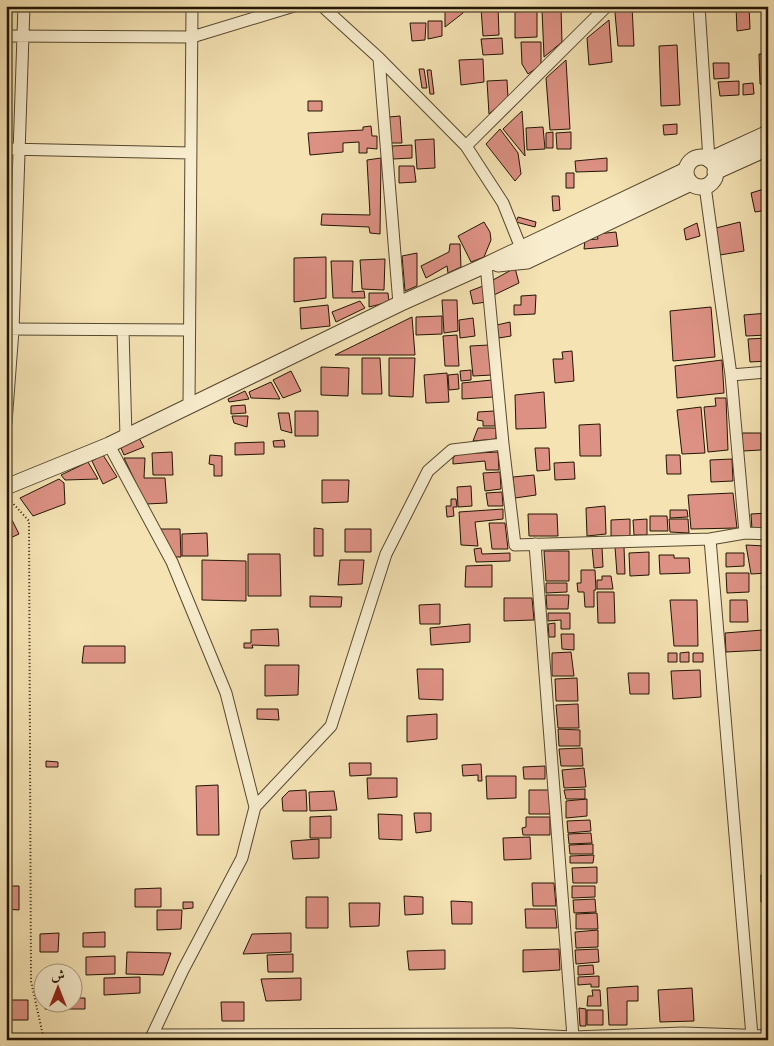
<svg xmlns="http://www.w3.org/2000/svg" width="774" height="1046" viewBox="0 0 774 1046" font-family="'Old Standard TT',Amiri,serif">
  <style>
    .building { fill: #dd9184; stroke: #211403 }
    .lines { fill: none; stroke-linecap: round; stroke-linejoin: round }
    .minor-casing { stroke: #56482f; stroke-width: 13 }
    .tertiary-casing { stroke: #56482f; stroke-width: 17 }
    .path { stroke: #211403; stroke-width: 2; stroke-dasharray: 1 2.5; stroke-linecap: butt }
    .minor { stroke: #f8edce; stroke-width: 11 }
    .tertiary { stroke: #f8edce; stroke-width: 15 }
  </style>
  <rect width="100%" height="100%" fill="#f5e3b4"/>
  <filter id="stains"><feTurbulence type="fractalNoise" baseFrequency=".004" numOctaves="4"/><feColorMatrix values="0 0 0 0 .2 0 0 0 0 .09 0 0 0 0 .02 0 0 0 .5 -.17"/></filter>
  <radialGradient id="worn" r=".72"><stop offset=".6" stop-color="#630" stop-opacity="0"/><stop offset="1" stop-color="#630" stop-opacity=".3"/></radialGradient>
  <path class="building" d="M445 6H463V13L445 27Z
    M622 6H632L634 46H618L615 13Z
    M736 6H749L750 29 737 31Z
    M498 7 499 35 483 36 481 8Z
    M561 8 562 42 544 57 542 10Z
    M537 11V37L515 38V12Z
    M609 20 612 62 589 65 587 38Z
    M428 21H442V36L428 39Z
    M410 23H426L425 40 412 41Z
    M502 38 503 54 483 55 481 39Z
    M521 42H541V65L528 74 522 64Z
    M677 45 680 105 661 106 659 46Z
    M759 54H768V84H760Z
    M483 59 484 82 461 85 459 60Z
    M566 60 570 129 550 130 546 78Z
    M713 63H729V78L714 79Z
    M419 69H424L427 88H422Z
    M427 70H431L434 94H430Z
    M507 80 508 98 489 114 487 81Z
    M739 81V95L720 96 718 82Z
    M753 83 754 94 743 95V84Z
    M308 101H322V111H308Z
    M522 111 525 156 503 129Z
    M400 116 402 143H391L389 117Z
    M677 124V134L664 135 663 125Z
    M371 126 372 136H377V149L367 148V153H359V142L343 143V152L310 155 308 133 363 130V127Z
    M543 127 545 149 527 150 526 128Z
    M500 129 518 153 521 174 515 181 486 144Z
    M553 132V148H546V133Z
    M571 132V149H557L556 133Z
    M434 139 435 168 417 169 415 140Z
    M412 145V158L393 159 392 146Z
    M381 158 380 234 370 233 369 227 321 225 322 214 370 215 367 160Z
    M607 158V171L576 172 575 161Z
    M399 166H414L416 182 399 183Z
    M566 173H574V188H566Z
    M764 189 768 210 755 212 751 193Z
    M552 196H559L560 210 553 211Z
    M518 217 536 222 535 227 516 222Z
    M484 222 490 232 491 240 484 257 471 262 458 236Z
    M740 222 744 251 720 255 716 228Z
    M697 223 700 236 686 240 684 229Z
    M616 232 618 246 584 249 585 240 598 239 597 234Z
    M450 244H460L461 267 448 273 447 266 426 278 421 266 449 252Z
    M417 253V286L405 291 402 256Z
    M326 257V298L294 302V258Z
    M385 259 384 290 362 289 360 260Z
    M331 261H353L352 292 364 291 365 298H333Z
    M515 268 519 283 494 295 493 280Z
    M483 286 486 302 473 304 470 291Z
    M369 293H388L389 302 369 307Z
    M536 295 535 314 514 315V305H521V296Z
    M442 300H457L458 331 444 333Z
    M360 301 365 308 336 322 332 312Z
    M328 305 330 326 301 329 300 308Z
    M711 307 715 357 673 361 670 311Z
    M768 313V335L746 336 744 315Z
    M442 316V334L416 335V317Z
    M412 317 415 355H335Z
    M473 318 475 336 460 338 459 320Z
    M510 322 511 336 499 338 497 325Z
    M457 335 459 366H445L443 336Z
    M768 338V361L750 362 748 339Z
    M489 345 492 375 473 376 470 346Z
    M572 351 574 381 555 383 553 359H563L562 352Z
    M362 358H380L382 394H362Z
    M389 358H415L413 397 389 396Z
    M722 360 724 393 677 398 675 366Z
    M321 367 349 368 348 396 321 395Z
    M471 370V380L461 381 460 371Z
    M291 371 301 391 283 398 273 380Z
    M447 373 449 402 426 403 424 375Z
    M458 374 459 389 449 390 448 375Z
    M492 380 494 397 462 399V383Z
    M271 382 280 399 251 398 249 392Z
    M245 391 249 399 229 402 228 399Z
    M544 392 546 428 516 429 515 395Z
    M715 398H726L728 450 708 452 704 407 716 406Z
    M245 405 246 413 231 414V406Z
    M701 407 705 453 682 454 677 410Z
    M763 409H768V429H763Z
    M295 411H318V436H295Z
    M494 411 495 426H483V421L477 420 478 412Z
    M278 413H289L292 433 281 430Z
    M232 416H248L247 427 234 423Z
    M600 424 601 456H580L579 425Z
    M478 428H496V439L473 441Z
    M742 433H761V450L743 451Z
    M139 438 144 447 124 455 120 446Z
    M284 440 285 447H274L273 441Z
    M264 442V454L235 455V443Z
    M535 448H549L550 470 537 471Z
    M172 452 173 475H153L152 453Z
    M498 452 499 470H486L485 461 453 464V458L457 454Z
    M103 455 117 477 103 484 92 461Z
    M210 455 222 456V476H214V465L209 464Z
    M666 455H680L681 474H667Z
    M124 458H145L144 478H165L167 503 146 504Z
    M732 459 733 481 711 482 710 460Z
    M88 462 98 479 65 480 61 475Z
    M574 462 575 479 555 480 554 463Z
    M500 472 501 489 485 491 483 473Z
    M534 475 536 495 515 498 513 477Z
    M59 479 64 483 65 504 33 516 20 498Z
    M322 480H349L348 502 322 503Z
    M471 486 472 506 458 507 457 487Z
    M502 492 503 506H488L486 493Z
    M733 493 737 528 691 529 688 495Z
    M451 499H456L457 507H453L454 516 447 517 446 506H451Z
    M605 506 606 534 587 536 586 508Z
    M6 508 19 534 6 540Z
    M503 509V519L475 522 478 546 461 545 459 512Z
    M670 510H687L688 517 670 518Z
    M768 513V530H752L751 514Z
    M528 514H557L558 536H529Z
    M650 516H667L668 531H650Z
    M630 519V536H611V520Z
    M647 519V535H634L633 520Z
    M669 519H688L689 533 670 532Z
    M489 523H505L508 549H492Z
    M314 528 323 529V556H314Z
    M159 529H180L181 557H175Z
    M345 529H371V552H345Z
    M207 533 208 556H182V534Z
    M746 545 765 546 768 573 751 574Z
    M602 547 603 567 594 568 592 548Z
    M615 547H624L625 574H617Z
    M481 548 482 554 510 553V561L476 562 474 549Z
    M544 551H569V581H546Z
    M649 552V575L630 576 629 553Z
    M726 553H744V566L726 567Z
    M248 554H280L281 596H248Z
    M659 555H674V558H689L690 573 660 574Z
    M202 560 246 561V601L202 600Z
    M340 560H364L362 584 338 585Z
    M492 565V587H465L466 566Z
    M581 570H595L596 590H594V607H585L584 592H578L577 583H581Z
    M726 573H749V592L727 593Z
    M602 576H611L613 589H597V580H602Z
    M546 583H567V592L546 593Z
    M762 586H768V616H766Z
    M597 592H614L615 623H598Z
    M546 595H569L568 609H547Z
    M310 596 342 597 341 607H310Z
    M504 598H532L534 620 504 621Z
    M670 600H697L698 646H674Z
    M730 600H747L748 622H730Z
    M440 604V624H420L419 605Z
    M548 613H570V629H561V620L548 621Z
    M555 623V637H549L548 624Z
    M470 624V642L431 645 430 628Z
    M278 629 279 646 252 645 253 648H244V643H251V630Z
    M763 630 765 650 726 652 725 633Z
    M561 634H574V650L562 649Z
    M84 646H125V663H82Z
    M571 652 574 676H552V653Z
    M689 652V662H680V653Z
    M668 653H677V662H668Z
    M693 653H703V662H693Z
    M265 665H299L298 695 265 696Z
    M417 669H443V700L419 699Z
    M700 670 701 697 673 699 671 671Z
    M628 673H649V694H630Z
    M577 678 578 701H556L555 679Z
    M578 704 579 728H558L556 705Z
    M257 709H278L279 720 257 719Z
    M437 714V739L407 742V716Z
    M558 729 580 730V746H559Z
    M582 748 583 766H561L559 749Z
    M46 761 58 762V767H46Z
    M349 763H371V775L350 776Z
    M481 764 482 781H478V775L463 776 462 765Z
    M545 766V779H524L523 767Z
    M584 768 586 787 564 788 562 770Z
    M486 776H516V798L487 799Z
    M367 778H397V797L368 799Z
    M218 785 219 835H197L196 786Z
    M585 789V799H566L564 790Z
    M306 790 307 811H283L282 798 289 791Z
    M529 790H549L550 814H529Z
    M334 791 337 810 310 811 309 792Z
    M587 799V816L566 818V801Z
    M414 813H431V831L416 833Z
    M378 814 402 815V840L379 839Z
    M331 816V838H310V817Z
    M526 817H550V835H523L522 828 526 827Z
    M590 820 591 831 568 833 567 821Z
    M591 833 592 843 569 844 568 834Z
    M530 837 531 859 504 860 503 838Z
    M319 839V858L293 859 291 841Z
    M593 844V854H570L569 845Z
    M594 855 593 863H570V856Z
    M597 867V883H573L572 868Z
    M768 874V903L761 902V875Z
    M532 883H554L556 906H533Z
    M6 886H19V910L6 909Z
    M572 886H595V897L572 898Z
    M161 888V907H135V889Z
    M404 896 423 897V914L405 915Z
    M306 897H328V928H306Z
    M595 899 596 912 574 913 573 900Z
    M451 901 472 902V924H452Z
    M183 902H193V908L183 909Z
    M349 903H380L379 926 350 927Z
    M525 909H555L557 928H526Z
    M157 910H182L181 929 157 930Z
    M597 913 598 929H576V914Z
    M598 930V947L576 948 575 932Z
    M105 932V947H83V933Z
    M59 933 58 952H40V934Z
    M291 933V952L243 954 252 934Z
    M559 949 560 970 523 972V950Z
    M598 949 599 962 576 964 575 950Z
    M445 950V969L409 970 407 951Z
    M127 952 171 953 163 975 126 974Z
    M293 954V972H268L267 955Z
    M115 956V974L86 975V957Z
    M593 965 594 974 578 975V966Z
    M599 976V987H591V984L578 985V977Z
    M140 977V993L104 995V978Z
    M301 978V1000L266 1001 261 979Z
    M638 986V1001H627V1025H609L607 988Z
    M692 988 694 1021 660 1022 658 990Z
    M592 990H600L601 1006H587L588 996H593Z
    M72 998H85V1009H45V1004H72Z
    M10 1000H28V1020H10Z
    M221 1002H244V1021H222Z
    M579 1008 586 1009V1026H580Z
    M587 1010H603V1025H587Z"/>
  <g class="lines">
    <g class="minor-casing">
      <path id="minor" d="M322 6 379 58 466 146 503 203 521 248
        M699 6 709 160
        M6 36 192 37 294 6
        M379 58 399 304
        M466 146 607 6
        M6 149 191 153
        M705 186 731 375 745 533
        M486 265 503 444 515 545 710 539 745 533 768 534
        M6 329 189 330
        M123 330 126 437
        M731 375 768 372
        M189 406 192 6
        M6 423 13 330 24 6
        M109 445 172 562 226 693 255 807 242 858 183 970 150 1040
        M710 539 752 1036
        M535 544 573 1037
        M255 807 331 726 386 554 428 471 452 450 503 444
        M153 1035 511 1034 573 1037 683 1033 768 1036"/>
    </g>
    <g class="tertiary-casing">
      <path id="tertiary" d="M686 172a15 15 0 1 1 30 0a15 15 0 1 1-30 0Z
        M709 160 768 133
        M715 172 768 148
        M498 264 527 261 691 183
        M6 487 109 445 399 304 486 265 686 170"/>
    </g>
    <path class="path" d="M9 499 29 521 31 981 44 1040"/>
    <use href="#minor" class="minor"/>
    <use href="#tertiary" class="tertiary"/>
  </g>
  <rect width="774" height="1046" fill="none" stroke="#f5e3b4" stroke-width="25"/>
  <rect x="8" y="8" width="759" height="1031" fill="none" stroke="#211403" stroke-width="2.5"/>
  <rect x="12" y="12" width="749" height="1021" fill="none" stroke="#211403"/>
  <g transform="translate(58 988)"><circle r="24" fill="#f8edce" stroke="#a2967d"/>
  <path d="M0-4L9 19L0 12L-9 19Z" fill="#8f2418"/>
  <text y="-8" font-size="14" font-weight="bold" text-anchor="middle" fill="#211403">ش</text>
  </g>
  <rect width="100%" height="100%" filter="url(#stains)"/>
  <rect width="100%" height="100%" fill="url(#worn)"/>
</svg>
